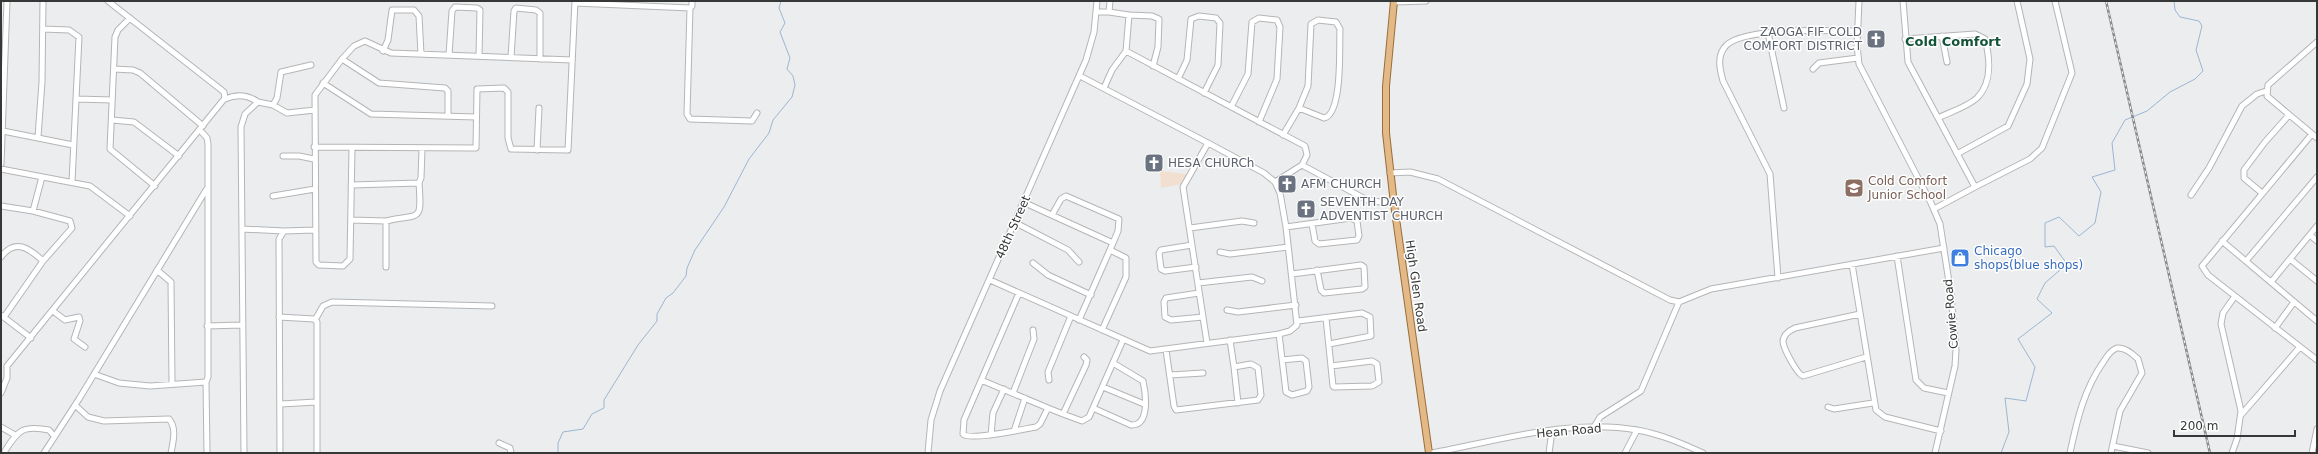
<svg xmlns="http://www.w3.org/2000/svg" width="2318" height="454" viewBox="0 0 2318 454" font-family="'DejaVu Sans',sans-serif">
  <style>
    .industrial { fill: #f2dfcf }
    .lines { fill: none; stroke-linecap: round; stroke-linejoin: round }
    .stream { stroke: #9bb6d3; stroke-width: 1 }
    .minor-casing { stroke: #b4b5b7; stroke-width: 7 }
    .major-casing { stroke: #9b6d38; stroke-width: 8 }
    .minor { stroke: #fff; stroke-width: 5 }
    .major { stroke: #e3b988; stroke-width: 6 }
    .rail-casing { stroke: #898a8b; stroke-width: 2.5 }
    .rail { stroke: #fff; stroke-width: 1; stroke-dasharray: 3; stroke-linecap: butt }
    .labels { text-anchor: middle; stroke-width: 3; stroke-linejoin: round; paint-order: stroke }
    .worship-label { font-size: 12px; fill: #5b616d; stroke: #fff; text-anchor: start }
    .education-label { font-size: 12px; fill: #785e54; stroke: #fff; text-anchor: start }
    .street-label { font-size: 12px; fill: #363737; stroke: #fff }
    .shop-label { font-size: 12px; fill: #366cbe; stroke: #fff; text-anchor: start }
    .neighbourhood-label { font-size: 13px; font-weight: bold; fill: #135337; stroke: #fff }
  </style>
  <rect width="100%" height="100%" fill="#ecedee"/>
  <path class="industrial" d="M1160 171 1186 174 1181 184 1161 188Z"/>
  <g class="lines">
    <path class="stream" d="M558 453V443L563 432 583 429 592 414 604 408V400L638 345 657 321V314L666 298 673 293 686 276 687 268 695 250 724 207 749 159 769 133 773 120 792 97 795 85 793 76 787 69 790 58 780 32 785 23 779 8 781 1
      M2001 453 2009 432 2005 398 2026 401 2035 367 2018 339 2052 313 2037 299 2045 283 2067 264 2054 246 2045 247V223L2059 217 2079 236 2095 223 2101 192 2092 177 2115 170 2112 143 2125 120 2147 111 2170 92 2195 79 2203 71 2196 50 2202 26 2199 21 2180 17 2175 10 2174 1"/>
    <g class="minor-casing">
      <path id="minor" d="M1859 1 1857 45 1859 64 1931 203 1940 224 1951 295 1956 350 1955 366 1935 453
        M1903 1 1908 62 1975 187 1934 209
        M1394 2 1426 1
        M575 3 690 8 692 6V1
        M690 8 687 114 690 119 752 121 757 113
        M1097 12H1109L1129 15 1126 51 1112 70 1104 88
        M1109 12 1110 1
        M1129 15 1152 16 1159 19 1158 47 1153 66
        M130 18 118 30 115 37 110 149 155 186
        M43 29 69 30 79 37 72 182
        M1768 33 1784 108
        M1942 36 1947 62
        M1905 39 1975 34 1985 39C1990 58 1992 83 1977 98 1967 107 1950 112 1938 118
        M2317 42 2268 85 2267 96 2317 138
        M383 51 388 40 392 10H414L419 16 421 54
        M1126 51 1305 146 1307 155 1302 165
        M449 55 452 11 455 7 477 8 480 10 479 56
        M511 57 514 11 516 8 536 10 540 13V59
        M342 59 379 83 445 88 448 91V116
        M114 69 133 70 140 73 203 126
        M1813 69 1819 63 1858 58
        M1178 79 1187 60 1191 19 1199 16 1216 18 1220 23 1218 65 1204 93
        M323 83 371 114 476 117
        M77 99 112 100
        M225 99C236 94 248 95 258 102L245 114 241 127 244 453
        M258 102 273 105 287 113 315 110
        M273 105 277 98 281 72 311 65
        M1231 107 1248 74 1252 22 1259 18 1277 20 1280 27 1277 79 1259 122
        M112 120 134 122 179 156
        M3 131 73 145
        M2312 134 2202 266 2208 275 2317 360
        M1283 135 1299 108 1308 86 1311 24 1318 20 1336 22 1340 29C1339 46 1343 114 1324 118L1299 108
        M38 137 42 82 43 1
        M314 147 476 148 477 89 504 88 508 92V138L511 149 568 150 575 1
        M352 148 350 259 343 266 319 265 316 262 315 95 342 59 354 46 365 41 391 53 572 60
        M537 150 539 108
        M1957 154 2008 126 2027 84 2030 59 2017 1
        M283 156H299L314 159
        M1 164 7 1
        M1 169 90 186 130 216
        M1390 173 1410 172 1438 179 1670 300 1679 302 1711 289 1944 248
        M1275 182 1302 165 1367 200 1394 204
        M351 185 419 183 421 178 422 149
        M1975 187 2030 159 2042 148 2072 73 2055 1
        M2262 193 2244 178V170L2265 142 2289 115
        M2191 195 2209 168 2242 106 2257 94 2266 91
        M273 196 315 189
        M1023 202 1113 243 1079 320
        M1 206 33 211 70 221 72 228 43 261 4 317
        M33 211 42 177
        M1052 215 1061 199 1066 196 1119 219 1118 231 1113 243
        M351 220 386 221V267
        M386 221C420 213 422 224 419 183
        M1014 222 1068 250 1079 262
        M1286 227 1351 218 1357 221 1359 236 1357 240 1319 244 1315 241 1312 224
        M1190 228 1242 221 1254 223
        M242 229 284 231
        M2310 235 2317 241
        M2222 241 2317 321
        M1192 245 1161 250 1159 253 1161 269 1165 271 1196 267
        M1220 252 1230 254 1288 247
        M1897 256 1916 380 1924 388 1948 393
        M1 257C15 238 29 248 43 261
        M2290 259 2317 281
        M2246 261 2317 177
        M1033 263 1048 275 1091 295
        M1852 264 1876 410 1885 417 1941 431
        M157 270 171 282 172 384
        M1292 274 1361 265 1364 267 1365 287 1362 289 1324 293 1321 290 1317 270
        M1778 278 1770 174 1723 81C1720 70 1717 58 1724 48 1738 26 1831 31 1857 31
        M990 280 1150 351 1279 334 1290 331 1297 325 1286 227 1280 193 1275 182 1264 173 1208 143 1080 76
        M2271 282 2317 226
        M1198 283 1252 277 1262 281
        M1199 293 1166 298 1164 302 1165 317 1171 320 1203 317
        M1227 310 1238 312 1296 305
        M53 311 65 320 79 317 80 321 74 339 85 347
        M1860 314 1795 328C1789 331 1784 334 1783 341 1783 348 1797 374 1803 376L1866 357
        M1 315 31 338
        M279 317 314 319 317 322V453
        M1326 318 1333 386 1334 387 1372 386 1379 382 1377 364 1372 361 1331 366
        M315 320 323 306 332 302 492 306
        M1298 321 1362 313 1370 317 1371 336 1329 344
        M207 326 242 325
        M2275 328 2294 302
        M1102 330 1126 277V258L1110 250
        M1279 334 1286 392 1292 395 1307 391 1309 387 1306 361 1302 358 1282 360
        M1207 343 1183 187 1208 143
        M1166 350 1174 406 1176 410 1258 400 1261 395 1258 368 1251 364 1234 367 1230 340
        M1234 367 1238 403
        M94 374 119 383 150 386 206 382 208 377V144L207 138 200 130
        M1170 375 1203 373
        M981 380 1048 408 1040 424 1036 427C1024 429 969 441 963 434L964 420 1019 293
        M1049 380 1048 372 1071 316
        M206 382 207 453
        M1103 387 1144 404
        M1 393 7 378V366L225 98 224 92 108 1
        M1013 393 1034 339 1033 330
        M281 404 316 402
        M75 405 88 417 104 421 169 419C177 428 173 442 171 453
        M1828 407 1834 409 1873 403
        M1048 408 1063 414 1086 365 1087 360 1084 357
        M1093 408 1131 425C1150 426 1146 394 1143 381L1113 363
        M1063 414 1082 421 1089 417 1123 340
        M2241 415 2300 347
        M1 427 15 435
        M1594 427 1600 417 1641 391 1679 302
        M1014 431 1025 398
        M991 435 993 413 1004 389
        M499 443 510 448 511 453
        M2113 446 2148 453
        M5 451C18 430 23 425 49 430L54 436
        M44 453 79 399 206 190
        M280 453 279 239 284 231 315 230
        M928 453 931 420 940 391 1086 60 1094 32 1097 1
        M1432 453C1498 441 1569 418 1637 430 1660 434 1681 443 1703 453
        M1549 453 1552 431
        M1625 453 1637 430
        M2070 453C2077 420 2084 389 2104 361 2107 356 2111 350 2117 348 2125 347 2133 354 2138 359L2142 373 2120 411 2111 453
        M2232 453 2237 439 2241 411 2221 324 2223 313 2235 296
        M2312 453 2317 429"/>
    </g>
    <g class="major-casing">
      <path id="major" d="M1394 1 1386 86V133L1394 204 1429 453"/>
    </g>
    <use href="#minor" class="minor"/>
    <use href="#major" class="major"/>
    <g class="rail-casing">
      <path id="rail" d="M2106 1 2210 453"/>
    </g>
    <use href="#rail" class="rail"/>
  </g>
  <defs>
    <g id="church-square" transform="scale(1)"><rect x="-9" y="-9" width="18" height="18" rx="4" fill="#6b7280" stroke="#fff"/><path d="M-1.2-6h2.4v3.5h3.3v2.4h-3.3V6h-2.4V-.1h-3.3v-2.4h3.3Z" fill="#fff"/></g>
    <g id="school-square" transform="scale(1)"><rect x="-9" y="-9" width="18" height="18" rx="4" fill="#8d6e63" stroke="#fff"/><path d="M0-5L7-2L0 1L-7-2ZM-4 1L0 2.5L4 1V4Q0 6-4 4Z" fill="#fff"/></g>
    <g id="shop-square" transform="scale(1)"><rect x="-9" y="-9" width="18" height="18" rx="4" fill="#3f7fe0" stroke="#fff"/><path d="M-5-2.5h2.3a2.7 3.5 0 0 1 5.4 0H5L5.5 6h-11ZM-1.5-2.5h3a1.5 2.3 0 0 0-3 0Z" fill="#fff"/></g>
  </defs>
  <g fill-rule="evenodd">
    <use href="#church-square" x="1876" y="39"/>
    <use href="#church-square" x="1154" y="163"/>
    <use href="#church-square" x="1287" y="184"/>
    <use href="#school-square" x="1854" y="188"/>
    <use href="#church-square" x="1306" y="209"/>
    <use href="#shop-square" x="1960" y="258"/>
  </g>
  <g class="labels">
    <g class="worship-label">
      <text x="1862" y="36" text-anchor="end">ZAOGA FIF COLD<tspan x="1862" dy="14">COMFORT DISTRICT</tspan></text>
      <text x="1168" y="167">HESA CHURCh</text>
      <text x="1301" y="188">AFM CHURCH</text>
      <text x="1320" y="206">SEVENTH DAY<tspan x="1320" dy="14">ADVENTIST CHURCH</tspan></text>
    </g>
    <g class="education-label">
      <text x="1868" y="185">Cold Comfort<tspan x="1868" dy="14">Junior School</tspan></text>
    </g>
    <g class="street-label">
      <text transform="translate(1013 227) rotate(-66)" y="4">48th Street</text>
      <text transform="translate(1416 286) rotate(82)" y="4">High Glen Road</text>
      <text transform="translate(1951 314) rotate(-95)" y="4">Cowie Road</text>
      <text transform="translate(1569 431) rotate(-5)" y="4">Hean Road</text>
    </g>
    <g class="shop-label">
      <text x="1974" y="255">Chicago<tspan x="1974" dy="14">shops(blue shops)</tspan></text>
    </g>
    <g class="neighbourhood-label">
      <text x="1953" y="46">Cold Comfort</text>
    </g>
  </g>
  <rect width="2318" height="454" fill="none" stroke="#363737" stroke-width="4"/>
  <path d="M2174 430v6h121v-6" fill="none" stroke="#363737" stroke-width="2"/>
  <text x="2180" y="430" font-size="12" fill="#363737" stroke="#ffffff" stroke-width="3" paint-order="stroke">200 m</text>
</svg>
